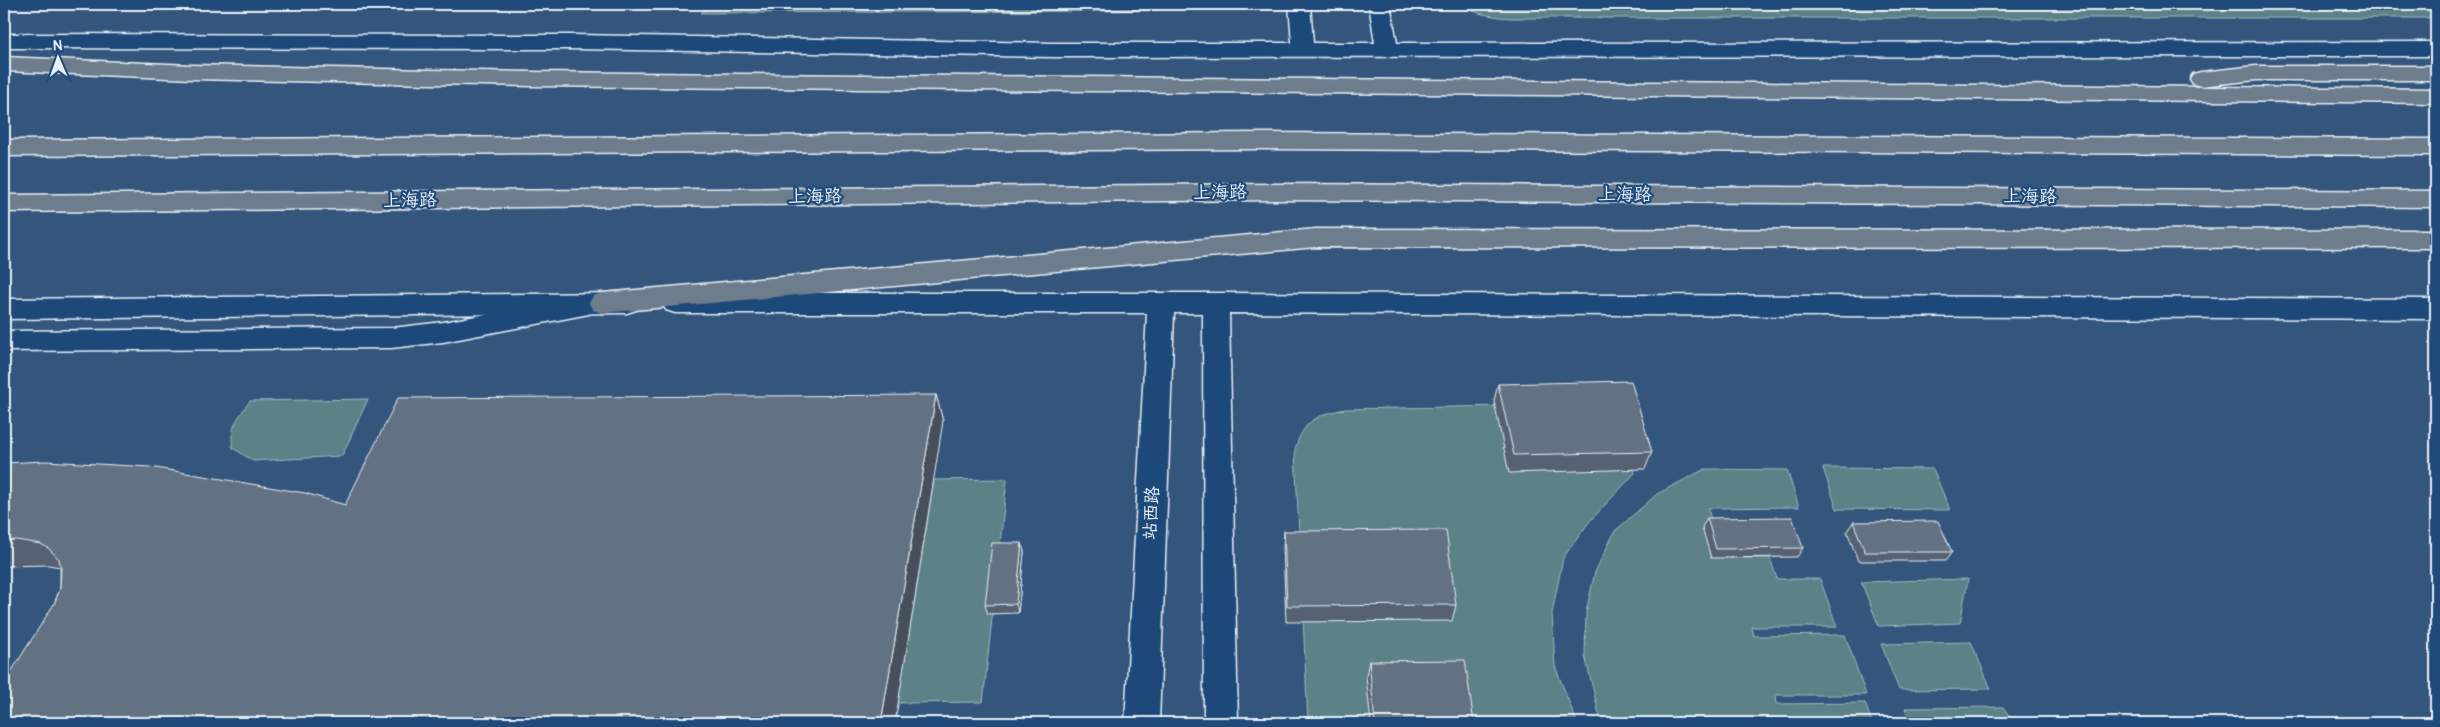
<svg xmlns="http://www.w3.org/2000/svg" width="2440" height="727" viewBox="0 0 2440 727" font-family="Pangolin,'LXGW WenKai TC',sans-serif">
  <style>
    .green { fill: #5c8187; stroke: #a2b9c0 }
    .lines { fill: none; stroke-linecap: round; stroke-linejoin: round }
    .lane-casing { stroke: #e8f1f8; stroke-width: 3 }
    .secondary-casing { stroke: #e8f1f8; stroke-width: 3 }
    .highway-casing { stroke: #e8f1f8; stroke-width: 3 }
    .lane { fill: #1f4a7a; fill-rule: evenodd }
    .secondary { fill: #1f4a7a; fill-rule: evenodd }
    .highway { fill: #6d7d8c; fill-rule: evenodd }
    .wall { fill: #566271; stroke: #e8f1f8 }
    .shaded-wall { fill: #46505c; stroke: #e8f1f8 }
    .building { fill: #647283; stroke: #e8f1f8 }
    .labels { text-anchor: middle; stroke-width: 4.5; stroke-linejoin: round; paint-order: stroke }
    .street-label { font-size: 18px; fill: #e8f1f8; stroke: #1f4a7a }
  </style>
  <rect width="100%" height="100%" fill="#34567d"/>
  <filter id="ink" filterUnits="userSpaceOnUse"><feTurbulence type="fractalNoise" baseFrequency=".02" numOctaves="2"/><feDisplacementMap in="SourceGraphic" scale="10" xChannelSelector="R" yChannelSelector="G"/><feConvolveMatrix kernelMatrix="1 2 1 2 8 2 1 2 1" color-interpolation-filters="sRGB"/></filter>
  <g filter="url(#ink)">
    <path class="green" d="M711 4H1190L1154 10 1096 11 701 13Z
      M1460 4H2436V18H1508C1491 16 1474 14 1460 4Z
      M368 399 342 456 253 461 233 448C229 427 238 418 250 401Z
      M1616 404 1635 473 1589 522 1563 558 1552 613 1555 666 1577 723H1308L1295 450C1303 420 1317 415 1345 409Z
      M1823 468 1933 469 1950 510 1837 509Z
      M1705 469 1787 470 1799 507 1708 508 1721 558H1770L1777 579H1820L1837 627H1752L1754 636 1845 635 1866 695H1775L1776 704 1865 703 1872 723H1604L1599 714 1585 656 1586 612 1595 572 1615 531 1657 494Z
      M1007 479 983 702 898 703 934 480Z
      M1968 579 1960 623 1879 626 1861 582Z
      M1971 642 1991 689 1899 690 1881 644Z
      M2003 707 2014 723H1910L1905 708Z"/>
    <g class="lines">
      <g class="lane-casing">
        <path id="lane" d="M580 297 589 300 593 307 589 314 443 342 392 348 4 351V331L392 328 443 322Z"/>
      </g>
      <g class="secondary-casing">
        <path id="secondary" d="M1289 4H1310L1313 43H1375L1369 4H1390L1397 43 2436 42V56L1053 57 573 49 4 48V34L573 35 1053 43H1292Z
          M627 293 636 296 640 303 636 310 627 313 4 319V299Z
          M675 293H1216L2436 299V319L1229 313 1238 723H1204L1203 313H1174L1159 723H1125L1147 313H675L666 310 662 303 666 296Z"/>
      </g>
      <g class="highway-casing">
        <path id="highway" d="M4 57 192 65 532 72 2436 89V103L532 86 192 79 4 71Z
          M2256 66H2436V80H2256L2201 86 2193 84 2190 79 2193 74 2201 72Z
          M1261 133 2436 139V155L1261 149 4 156V140Z
          M1276 184 2436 191V207L1276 200 4 212V195Z
          M1316 229 2436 230V248L1316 247 602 313 593 310 589 303 593 296 602 293Z"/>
      </g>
      <use href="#lane" class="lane"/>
      <use href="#secondary" class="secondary"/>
      <use href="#highway" class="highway"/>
    </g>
    <path class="wall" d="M1498 384 1652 452 1645 469 1509 473 1494 401Z
      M936 395 943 421 54 604 60 589V567L48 565 4 566V463L345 505Z
      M1707 518 1803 548 1797 557 1711 558 1702 527Z
      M1853 522 1952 552 1945 561H1858L1847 531Z
      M1284 531 1456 605 1452 621 1286 622 1283 548Z
      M1022 543 1024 552 1018 613 988 614 985 605Z
      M1369 661 1474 723H1371L1366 676Z"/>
    <path class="shaded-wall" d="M936 395 943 421 895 723H881Z
      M1022 543 1024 552 1018 613 1016 604Z"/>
    <path class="building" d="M1631 381 1652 452 1514 455 1498 384Z
      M936 395 881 723H4V683L54 604 60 589 61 568 59 559 48 548 41 544 16 540 4 541V463L46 461 150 467 305 493 345 505 398 398Z
      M1792 517 1803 548 1716 549 1707 518Z
      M1938 521 1952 552H1865L1853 522Z
      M1446 530 1456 605 1287 606 1284 531Z
      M992 543H1022L1016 604 985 605Z
      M1465 660 1474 723H1375L1369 661Z"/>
  </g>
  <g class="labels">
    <g class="street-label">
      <text transform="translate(1220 192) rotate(-1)" y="6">上海路</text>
      <text x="1625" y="200">上海路</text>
      <text transform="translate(815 196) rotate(-1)" y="6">上海路</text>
      <text x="2030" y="202">上海路</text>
      <text transform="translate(410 200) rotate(-1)" y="6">上海路</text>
      <text transform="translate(1151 513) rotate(-87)" y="6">站西路</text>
    </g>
  </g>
  <rect width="2440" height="727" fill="none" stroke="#1f4a7a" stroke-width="20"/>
  <rect x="10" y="10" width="2420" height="707" fill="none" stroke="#e8f1f8" stroke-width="2" filter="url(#ink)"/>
  <g transform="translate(58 58) rotate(358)" stroke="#1f4a7a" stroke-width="4" paint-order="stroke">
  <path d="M0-4L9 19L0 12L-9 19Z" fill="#e8f1f8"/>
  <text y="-8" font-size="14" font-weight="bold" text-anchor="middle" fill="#e8f1f8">N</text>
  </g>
</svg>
